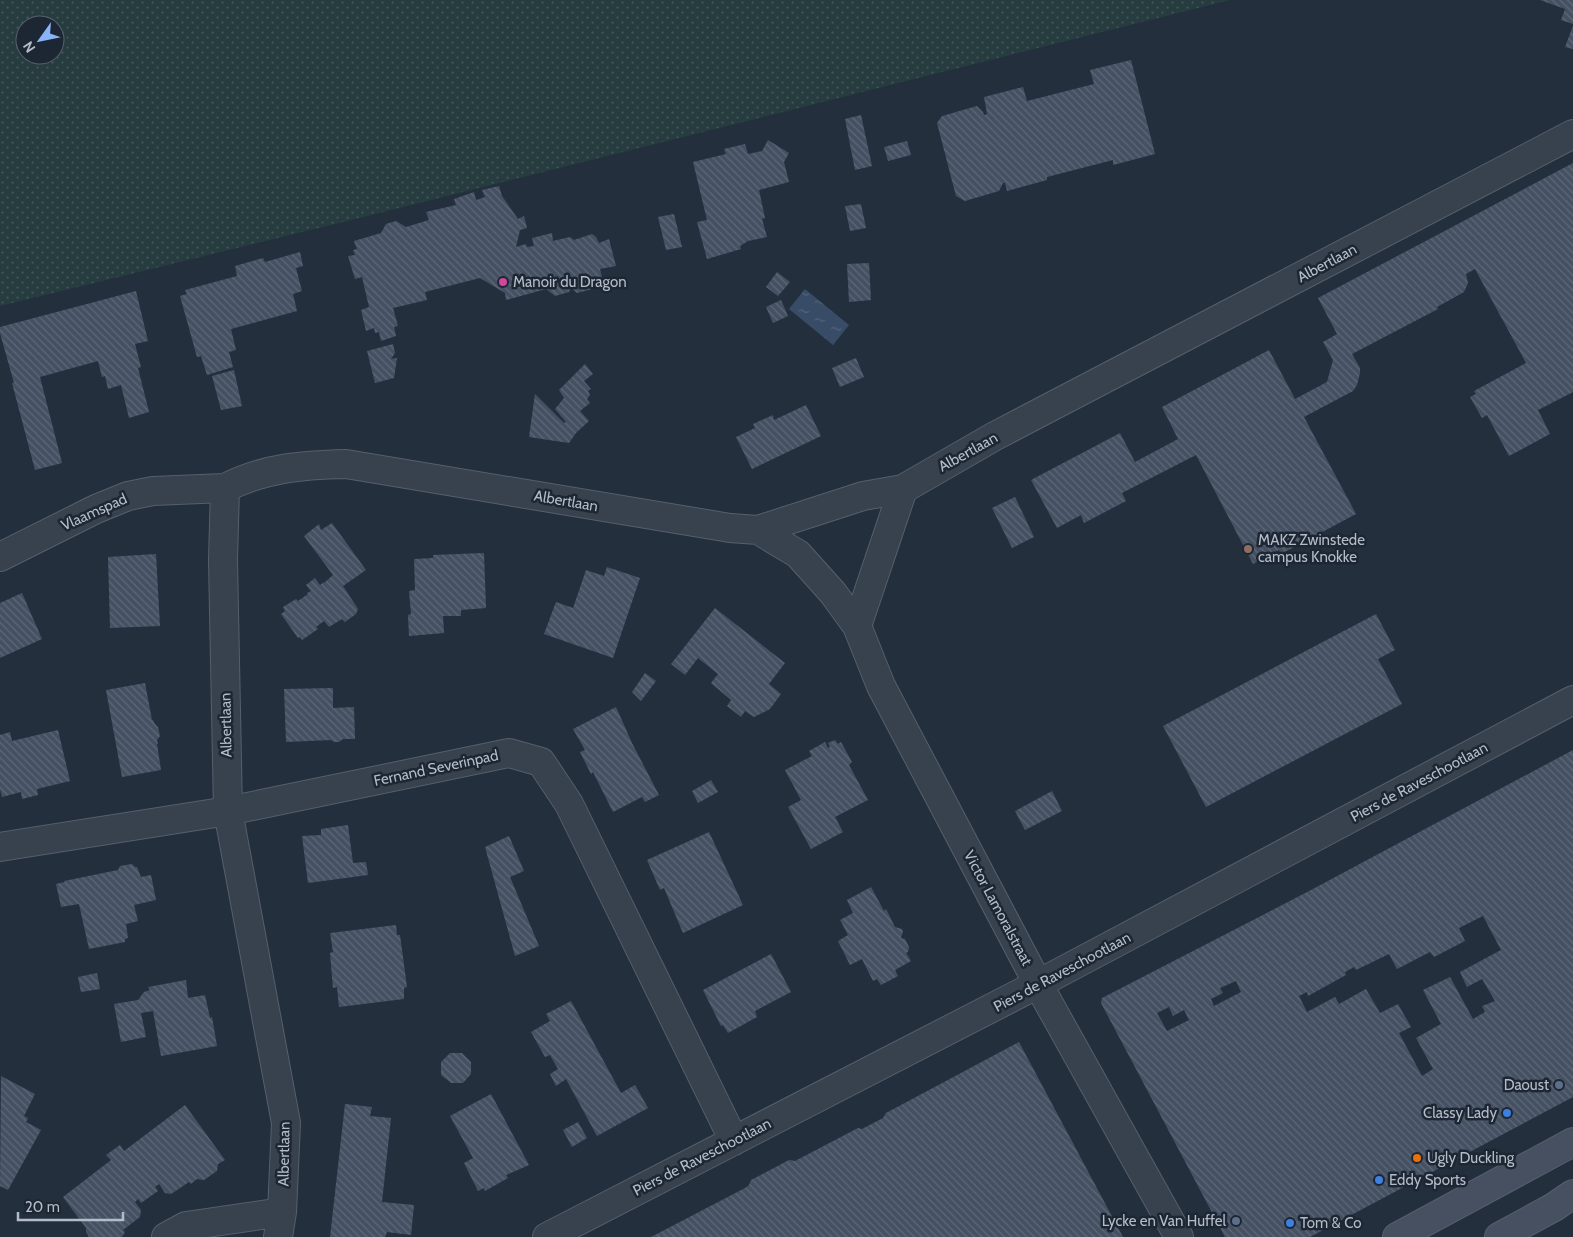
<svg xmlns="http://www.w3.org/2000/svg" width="1573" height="1237" viewBox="0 0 1573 1237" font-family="Cabin,sans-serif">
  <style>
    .grass { fill: url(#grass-dots); fill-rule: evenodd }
    .water { fill: url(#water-ripples) }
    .building { fill: url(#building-back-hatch); fill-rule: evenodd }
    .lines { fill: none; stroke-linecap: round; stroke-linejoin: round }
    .minor-casing { stroke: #565f6c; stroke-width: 30 }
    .secondary-casing { stroke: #565f6c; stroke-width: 30 }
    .minor { stroke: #38414e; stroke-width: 28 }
    .secondary { stroke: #465061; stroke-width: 28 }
    .hotel-dot { fill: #d1479c; stroke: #1d2633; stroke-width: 2 }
    .education-dot { fill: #8d6e63; stroke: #1d2633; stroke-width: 2 }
    .service-dot { fill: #5c6f8a; stroke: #1d2633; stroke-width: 2 }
    .shop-dot { fill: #3f7fe0; stroke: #1d2633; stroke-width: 2 }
    .food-dot { fill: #e8710a; stroke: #1d2633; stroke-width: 2 }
    .labels { text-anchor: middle; stroke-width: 5; stroke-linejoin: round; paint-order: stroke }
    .street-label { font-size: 15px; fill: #b4bcc9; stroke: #1d2633 }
    .poi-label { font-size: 15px; fill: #b4bcc9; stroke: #1d2633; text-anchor: start }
  </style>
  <defs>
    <pattern id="grass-dots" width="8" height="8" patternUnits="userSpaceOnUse" patternTransform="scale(1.25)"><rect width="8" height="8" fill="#263c3f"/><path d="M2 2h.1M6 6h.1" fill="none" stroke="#435659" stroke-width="1.8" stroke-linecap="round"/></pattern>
    <pattern id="water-ripples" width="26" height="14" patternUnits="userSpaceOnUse" patternTransform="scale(1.25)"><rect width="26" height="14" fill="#394c67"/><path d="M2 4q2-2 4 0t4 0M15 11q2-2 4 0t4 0" fill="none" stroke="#53647b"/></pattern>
    <pattern id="building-back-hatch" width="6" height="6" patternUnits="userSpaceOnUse" patternTransform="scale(1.25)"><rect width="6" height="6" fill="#455162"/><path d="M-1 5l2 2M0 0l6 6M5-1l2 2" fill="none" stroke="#5d6877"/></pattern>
  </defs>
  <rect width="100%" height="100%" fill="#242f3e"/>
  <path class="grass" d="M0 0H1230L331 225 0 306ZM25 25H55V55H25Z"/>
  <path class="water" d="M805 289 849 325 833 345 789 309Z"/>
  <path class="building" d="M1540 0H1573V24L1561 20 1565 9Z
    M1573 26V49L1565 47Z
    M1131 60 1155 154 1113 165V160L1047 177V180L1007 191 1005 183H1003L999 191 965 201 956 196 937 123 942 116 977 106 983 112 984 115 987 114 984 97 1023 87 1027 101 1094 84 1090 70Z
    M861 115 872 166 855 170 845 119Z
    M768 140 789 153 784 162 789 182 759 190 765 218 762 219 767 237 748 241 740 246 741 249 707 259 697 222 707 220 693 162 726 154 724 149 745 144 748 154 762 151Z
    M907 141 911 155 888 161 884 147Z
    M1573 163V392L1538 410 1550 434 1509 456 1487 415 1482 418 1470 397 1476 394 1474 391 1526 363 1475 269 1466 274 1468 283 1464 292 1437 307 1438 309 1352 354 1360 368V373L1357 385 1353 391 1304 417 1356 514 1281 554 1279 550 1253 564 1196 455 1122 493 1126 501 1084 523 1081 515 1057 528 1031 480 1120 433 1135 462 1178 439 1162 407 1269 350 1295 399 1327 382 1333 360 1323 342 1337 334 1318 298Z
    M499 186 502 196 518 219 524 216 527 228 520 230 516 247 526 244 527 247 534 246 532 238 552 233 553 241 570 237 574 240 592 234 596 237 599 243 609 239 616 266 600 269 604 286 577 293 571 288 569 292 555 296 546 289 506 300 505 293 480 278 425 292 427 300 393 308 398 326 394 327 396 336 381 341 379 332 375 333 374 328 366 331 361 310 369 307 362 277 355 279 348 256 355 255 353 250 357 249 354 241 381 233 386 224 396 221 406 227 429 220 426 212 456 205 454 199 474 192 476 200 485 197 482 190Z
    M861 204 866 228 850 231 845 206Z
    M674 214 682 247 666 250 658 217Z
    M300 252 303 266 296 268 302 291 293 294 297 311 231 329 236 350 229 352 233 367 207 375 201 356 197 357 180 296 187 294 185 290 237 276 235 266 263 258 265 262Z
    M869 263 871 300 849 302 847 264Z
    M777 272 790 282 778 296 766 287Z
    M136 291 148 341 135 344 141 367 138 368 149 412 129 418 121 385 108 389 105 376 102 377 98 361 40 377 62 463 35 470 12 383H14L0 333V327Z
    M781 300 788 316 773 323 766 307Z
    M393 344 395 353 391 359 397 358 394 378 375 383 367 351Z
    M856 358 864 377 840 387 832 368Z
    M585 364 593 374 584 381 591 389 588 391 590 395 587 399 590 403 580 411 589 421 576 433 569 443 529 437 535 394 564 423 566 422 555 409 564 398 559 390Z
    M234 370 242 406 221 410 212 376Z
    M806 405 821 436 752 469 736 437 755 428 753 424 773 415 774 420Z
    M1015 497 1034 537 1012 548 992 508Z
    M332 523 366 570 343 586 358 609 356 614 345 622 342 619 329 627 324 621 316 627 318 629 302 640 300 637 298 638 281 614 285 611 283 607 296 599 298 601 308 594 307 593 311 591 306 585 315 578 320 585 324 582V583L333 575 304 536 319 524 321 530Z
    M484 553 486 608 461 610V616H443L444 633 409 636 408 615 411 614 409 591 415 590 414 559 433 558V555Z
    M156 554 160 626 110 628 108 557Z
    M607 567 640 578 613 658 544 634 556 602 573 608 586 570 604 576Z
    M22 593 42 639 0 658V603Z
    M715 608 785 663 769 684 781 694 770 709 754 717 745 711 741 717 727 706 731 700 711 683 718 674 698 658 685 675 671 664Z
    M1376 614 1395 650 1378 659 1402 704 1206 807 1163 726Z
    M645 673 656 681 641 701 632 692Z
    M145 683 152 720H153L155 724 158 727 160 736 157 740 158 744H157L161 770 122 777 106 690Z
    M333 688V708L354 707 355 739H343L339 742H334L331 740 286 742 284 689Z
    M616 707 632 743 659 795 645 802 642 797 613 812 593 772 591 774 580 752 585 750 573 729Z
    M58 730 70 781 37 789 38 795 22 799 21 792 2 797 0 789V735L10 732 12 741Z
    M835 740 838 744 841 742 852 762 849 765 868 800 835 817 843 832 811 849 788 807 801 800 785 770 812 756 809 751 825 742 828 748 830 747 828 743Z
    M1573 750V1097L1310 1237H1225L1101 1003 1102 998 1311 890ZM1483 916 1501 950 1460 972 1467 987 1482 979 1495 1001 1482 1006 1485 1012 1473 1019 1450 977 1423 990 1441 1024 1416 1038 1433 1069 1422 1076 1399 1033 1411 1027 1398 1004 1380 1013 1366 989 1339 1004 1335 997 1307 1012 1299 996 1307 992 1308 996 1346 975 1345 972 1354 967 1356 970 1389 954 1397 969 1430 952 1434 957 1465 941 1459 928ZM1236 981 1241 992 1214 1006 1211 999 1223 993 1220 988ZM1169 1007 1173 1016 1184 1010 1189 1020 1167 1031 1157 1013Z
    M711 780 718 792 698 803 692 791Z
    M1052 791 1062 811 1025 830 1015 811Z
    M348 825 353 863 366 862 368 875 308 883 302 836 321 835V829Z
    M709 832 743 905 683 933 664 888 660 890 647 860Z
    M509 836 524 871 510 877 539 946 515 956 485 847Z
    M132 864 135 867H137L141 877 151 875 156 900 134 905 138 921 126 924 128 938 125 939V942L89 949 79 904 61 907 56 884 65 882 64 881 118 870 120 866Z
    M871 887 884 911 886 909 895 927 902 929 903 931 901 938 905 939 909 947 908 952 906 953 911 961 895 970 898 976 881 985 877 979 873 981 862 959 850 965 838 941 848 935 840 920 853 913 847 900Z
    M396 925 397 935H400L407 987 404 988V999L339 1007 337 987 333 988 330 953 333 952 330 933Z
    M771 954 791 992 755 1011 757 1017 728 1033 723 1025 721 1026 703 990Z
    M97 973 100 989 81 992 78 977Z
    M186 980 188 998 205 995 210 1018 212 1017 217 1046 161 1056 153 1011 141 1013 146 1037 121 1042 114 1004 138 1000 144 992 150 990 148 987Z
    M571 1001 621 1093 635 1085 648 1108 597 1136 566 1079 556 1086 550 1074 558 1069 550 1055 545 1057 531 1032 550 1021 546 1014Z
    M1019 1042 1123 1237H651L745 1188 749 1185 751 1180 789 1160 795 1161 858 1128 862 1129 883 1118 886 1113Z
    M450 1053H462L471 1062V1074L463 1083H451L441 1075V1062Z
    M1 1076 35 1094 24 1116 28 1118 26 1122 41 1130 8 1190 0 1186Z
    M491 1094 529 1165 506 1175 508 1178 485 1191 484 1188 478 1191 464 1163 473 1158 450 1116Z
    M345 1104 372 1107 370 1116 391 1118 382 1202 414 1205 411 1235 387 1232 385 1237H330Z
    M185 1105 225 1160 218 1164 217 1171 204 1180 197 1179 191 1184 189 1182 171 1194 165 1193 159 1184 155 1187 158 1191 141 1203 138 1199 135 1202 141 1210 140 1217 123 1230 125 1232 122 1237H89L86 1232V1228L63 1197 111 1160 106 1155 120 1145 124 1151Z
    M578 1122 587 1138 572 1147 563 1130Z"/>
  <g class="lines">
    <g class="minor-casing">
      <path id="minor" d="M903 489 857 626 881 686 1038 984 1179 1237
        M758 530 798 554 833 593 857 626
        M0 557 96 509 128 496 153 491 225 488
        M0 847 228 811 509 753 541 762 569 804 734 1141
        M166 1237 186 1226 282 1212
        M278 1237 282 1212 286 1123 228 811 223 560 225 488C264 468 302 465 346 464L730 528 758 530 863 496 903 489 995 436 1573 134
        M547 1237 1038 984 1573 700"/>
    </g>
    <g class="secondary-casing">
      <path id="secondary" d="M1397 1237 1573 1142
        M1499 1237 1554 1207 1573 1194"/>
    </g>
    <use href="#minor" class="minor"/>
    <use href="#secondary" class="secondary"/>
  </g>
  <circle class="hotel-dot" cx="503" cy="282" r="5"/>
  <circle class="education-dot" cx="1248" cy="549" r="5"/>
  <g class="service-dot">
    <circle cx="1559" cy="1085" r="5"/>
    <circle cx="1236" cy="1221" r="5"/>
  </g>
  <g class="shop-dot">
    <circle cx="1507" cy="1113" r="5"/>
    <circle cx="1379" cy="1180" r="5"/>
    <circle cx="1290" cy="1223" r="5"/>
  </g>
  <circle class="food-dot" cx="1417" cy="1158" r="5"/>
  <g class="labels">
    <g class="street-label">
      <text transform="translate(1327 263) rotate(-28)" y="5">Albertlaan</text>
      <text transform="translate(968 452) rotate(-29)" y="5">Albertlaan</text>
      <text transform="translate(566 501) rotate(10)" y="5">Albertlaan</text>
      <text transform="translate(94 512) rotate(-24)" y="5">Vlaamspad</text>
      <text transform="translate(226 725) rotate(-91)" y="5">Albertlaan</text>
      <text transform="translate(436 768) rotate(-12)" y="5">Fernand Severinpad</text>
      <text transform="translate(1419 782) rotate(-28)" y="5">Piers de Raveschootlaan</text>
      <text transform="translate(998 908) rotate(62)" y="5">Victor Lamoralstraat</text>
      <text transform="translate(1062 972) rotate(-28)" y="5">Piers de Raveschootlaan</text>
      <text transform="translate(284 1154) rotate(-89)" y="5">Albertlaan</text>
      <text transform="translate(702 1157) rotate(-27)" y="5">Piers de Raveschootlaan</text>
    </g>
    <g class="poi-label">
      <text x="513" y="287">Manoir du Dragon</text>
      <text x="1258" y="545">MAKZ Zwinstede<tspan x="1258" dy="17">campus Knokke</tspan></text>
      <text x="1549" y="1090" text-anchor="end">Daoust</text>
      <text x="1497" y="1118" text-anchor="end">Classy Lady</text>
      <text x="1427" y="1163">Ugly Duckling</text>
      <text x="1389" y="1185">Eddy Sports</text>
      <text x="1226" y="1226" text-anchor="end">Lycke en Van Huffel</text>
      <text x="1300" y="1228">Tom &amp; Co</text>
    </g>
  </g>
  <g transform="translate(40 40) rotate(237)"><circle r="24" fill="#1d2633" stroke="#59626f"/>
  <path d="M0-4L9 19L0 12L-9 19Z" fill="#8ab4f8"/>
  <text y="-8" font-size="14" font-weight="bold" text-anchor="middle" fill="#b4bcc9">N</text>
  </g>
  <path d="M18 1212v8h105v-8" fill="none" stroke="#b4bcc9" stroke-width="2.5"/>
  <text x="25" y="1212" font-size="15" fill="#b4bcc9" stroke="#1d2633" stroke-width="4" paint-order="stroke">20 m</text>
</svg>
